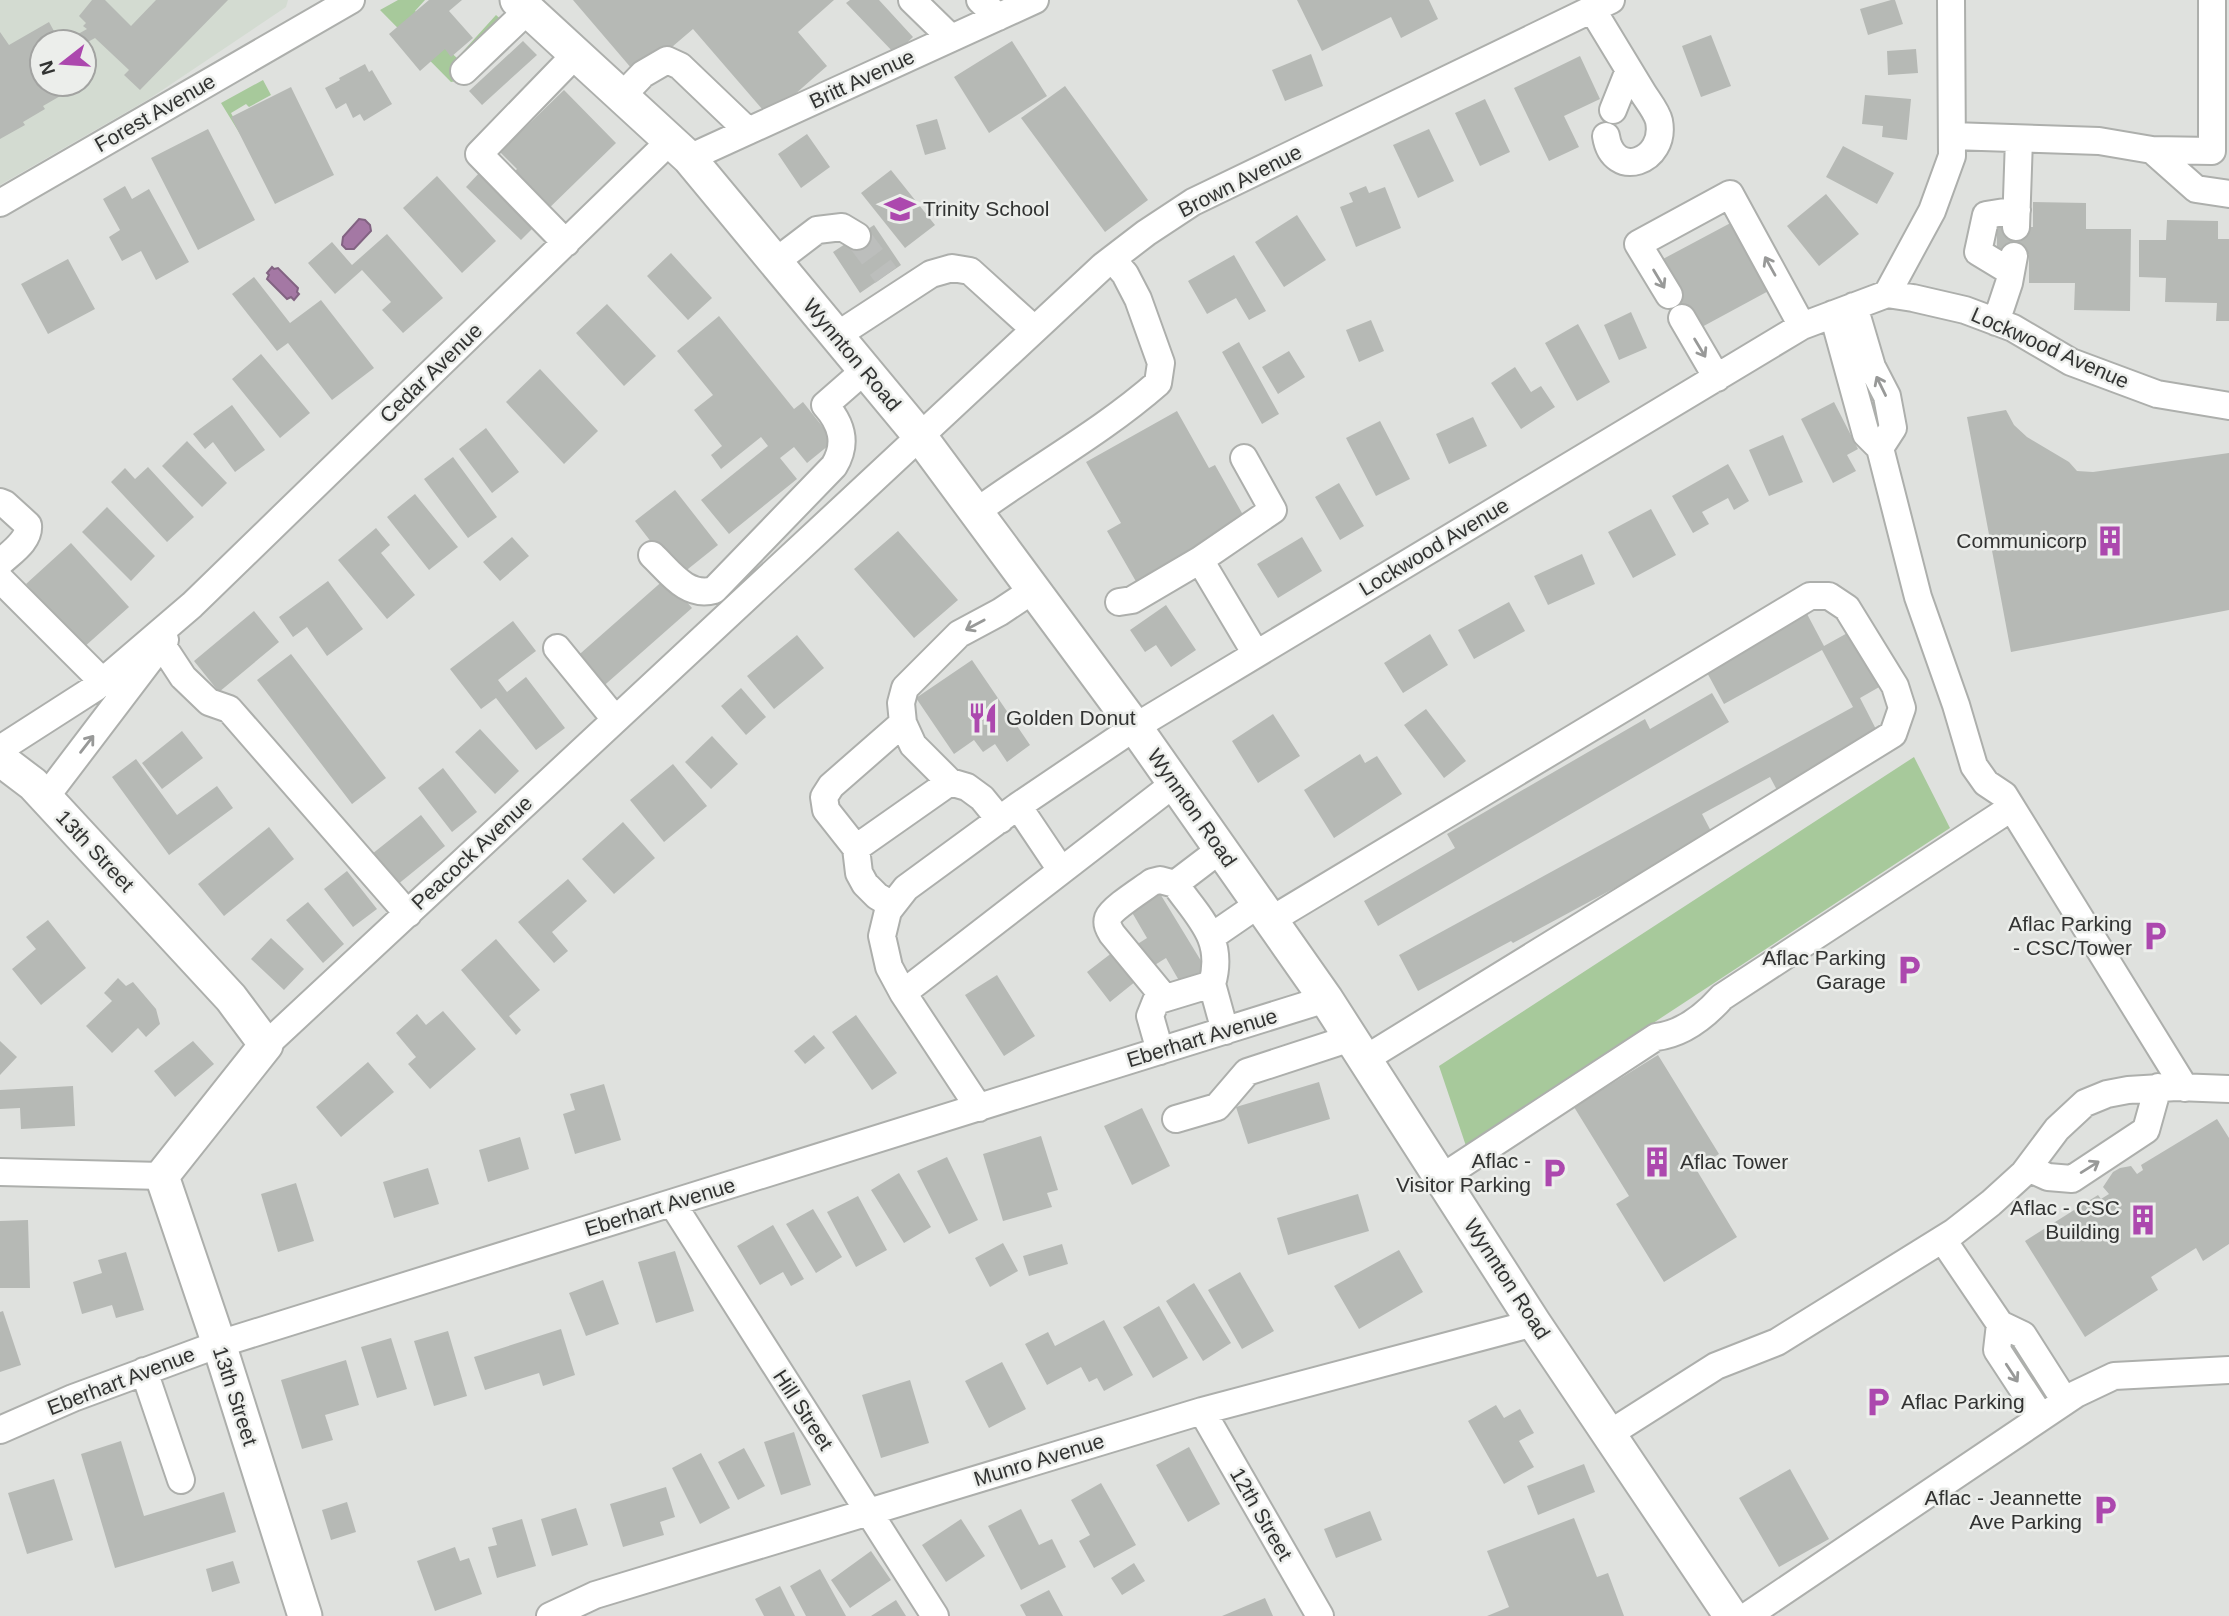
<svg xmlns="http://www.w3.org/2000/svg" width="2229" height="1616" viewBox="0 0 2229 1616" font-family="Helvetica,sans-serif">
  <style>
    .built { fill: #d3dbd1; fill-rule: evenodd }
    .green { fill: #a7c99b }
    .water { fill: #a478a4; stroke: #826382; stroke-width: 2 }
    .building { fill: #b6b9b5 }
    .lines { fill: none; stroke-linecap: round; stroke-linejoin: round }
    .minor-tunnel { stroke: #bcbebc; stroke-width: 26; stroke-dasharray: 26 13; stroke-linecap: butt }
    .minor-casing { stroke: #adafac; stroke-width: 30 }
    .major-casing { stroke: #adafac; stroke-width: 37 }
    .minor { stroke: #fff; stroke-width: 26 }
    .major { stroke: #fff; stroke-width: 33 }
    .oneway { stroke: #989998 }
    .labels { text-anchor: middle; stroke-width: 5; stroke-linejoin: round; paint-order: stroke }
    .street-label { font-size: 21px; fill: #323332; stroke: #eceeeb }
    .poi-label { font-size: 21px; fill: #323332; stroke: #eceeeb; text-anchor: end }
  </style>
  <rect width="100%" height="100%" fill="#dfe1de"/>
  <path class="built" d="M0 0H288L286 7 149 99 0 185ZM42 42H84V84H42Z"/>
  <path class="green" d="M398 0H425L415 11 431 26 427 31 457 58 496 15 506 24 457 81 451 82 380 10Z
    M263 80 271 95 249 107 246 104 231 113 256 160 221 103Z
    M1914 757 1950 828 1466 1146 1439 1066Z"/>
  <path class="water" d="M359 219 365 220 370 225 371 231 354 249H346L342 245 343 237Z
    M272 267 274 269 278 268 298 288 297 292 299 294 294 300 291 297 287 299 267 279 269 275 267 273Z"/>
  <path class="building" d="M92 0H105L131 26 156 0H228L140 90 124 75 129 70 95 38 84 44V42H64L87 29 83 26 86 23 79 16Z
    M429 0H462L449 11 473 38 451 57 445 49 420 71 389 34Z
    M573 0H834L798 32 827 66 769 117 693 29 638 76Z
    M850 0H879L913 37 895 54 846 3Z
    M1297 0H1429L1438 19 1401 38 1391 17 1322 51Z
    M1891 0H1895L1903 24 1868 35 1860 9Z
    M49 22 60 42H42V84H81L43 106 45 109 23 122 25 125 0 139V32L9 45Z
    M1711 35 1731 86 1701 97 1682 46Z
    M523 41 537 55 482 105 469 91Z
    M1012 41 1047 96 989 133 954 77Z
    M1916 49 1918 73 1888 75 1887 51Z
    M1311 54 1323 86 1285 101 1272 70Z
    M1580 56 1600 99 1564 116 1579 147 1549 161 1514 88Z
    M365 64 369 72 372 70 392 104 364 121 360 114 353 118 346 103 336 109 325 88 340 80 339 78Z
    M1065 86 1148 200 1105 232 1021 118Z
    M291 87 334 175 275 204 231 117Z
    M564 90 616 143 543 214 508 178 517 169 500 152Z
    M1865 95 1911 99 1907 140 1882 137 1883 126 1862 124Z
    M1485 99 1510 152 1480 166 1455 113Z
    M937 119 946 149 925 155 916 125Z
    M208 129 255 220 198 250 151 158Z
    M1429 129 1454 181 1418 198 1393 145Z
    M807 134 830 167 801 188 778 154Z
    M1843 146 1894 173 1877 204 1826 177Z
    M891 170 935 225 905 248 861 193Z
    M481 171 537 224 521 240 466 187Z
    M437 176 496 241 462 273 403 208Z
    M125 186 132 199 149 189 189 262 156 280 141 251 122 261 109 237 120 230 103 199Z
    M1366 186 1369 193 1385 187 1401 228 1356 247 1340 207 1353 202 1349 193Z
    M1826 194 1859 234 1819 266 1787 226Z
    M2033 202 2086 203V229H2131L2130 311 2074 310 2075 283H2029V254L1997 253V226L2033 227Z
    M1297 215 1326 260 1284 287 1255 242Z
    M1738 219 1774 288 1700 328 1678 320 1666 297 1663 259Z
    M2167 220 2218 221V239H2229V321H2216L2217 303 2165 302 2166 278 2139 277V240H2166Z
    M874 225 901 265 860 293 833 252Z
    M387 234 443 298 403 333 382 310 391 302 362 270 335 294 308 263 332 242 352 265Z
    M671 253 712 298 688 320 647 276Z
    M1234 255 1266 311 1249 320 1236 298 1207 314 1188 281Z
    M68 259 95 309 48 334 21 284Z
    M254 277 290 323 321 300 374 368 332 400 288 343 277 351 232 294Z
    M607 304 656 356 624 386 576 333Z
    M1631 312 1647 348 1619 360 1604 325Z
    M719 316 794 409 803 402 834 441 807 463 794 447 780 458 797 479 729 534 701 500 768 446 761 437 721 469 711 455 722 446 694 410 713 395 677 351Z
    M1371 320 1384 351 1359 362 1346 330Z
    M1578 324 1610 382 1577 401 1545 343Z
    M1239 342 1279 414 1262 424 1222 352Z
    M1289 351 1305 377 1278 394 1262 367Z
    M261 354 310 413 280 438 232 379Z
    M1515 367 1531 392 1541 386 1555 407 1521 429 1491 383Z
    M540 369 598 431 564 464 506 402Z
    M1834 402 1858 449 1847 455 1856 471 1833 483 1801 419Z
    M232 405 265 450 235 472 213 442 205 449 193 434Z
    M2006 410 2014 425 2027 437 2069 462 2077 471 2093 472 2229 453V610L2011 652 1967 417Z
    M1177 411 1209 468 1215 465 1247 522 1138 585 1107 531 1121 523 1086 462Z
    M1473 417 1487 446 1449 464 1436 434Z
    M1380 421 1410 479 1376 496 1346 438Z
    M486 428 519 472 492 493 459 449Z
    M1783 435 1803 482 1769 496 1749 450Z
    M187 441 227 483 202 507 162 466Z
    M453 457 497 517 468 538 424 479Z
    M1728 464 1749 501 1734 510 1728 498 1702 512 1709 524 1693 533 1672 496Z
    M148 467 194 517 167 542 111 482 125 468 135 479Z
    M1339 483 1364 526 1340 540 1315 497Z
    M675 490 718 545 678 577 635 521Z
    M415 494 458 547 429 570 387 517Z
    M107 507 155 556 131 581 82 532Z
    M1651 509 1676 555 1633 578 1608 532Z
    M376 528 390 545 381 553 415 595 387 619 338 560Z
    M898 531 958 600 914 638 854 569Z
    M512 537 529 556 500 581 483 562Z
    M1302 537 1322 571 1278 598 1257 564Z
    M71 543 129 607 83 648 26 584Z
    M1582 554 1595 584 1548 605 1534 576Z
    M666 578 692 608 599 690 573 660Z
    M328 581 363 629 327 656 307 627 293 637 279 617Z
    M1509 602 1525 631 1474 659 1458 630Z
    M1166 605 1196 650 1171 667 1156 645 1145 652 1130 630Z
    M254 611 279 642 219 692 194 661Z
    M1806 612 1824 646 1851 631 1881 686 1860 698 1880 737 1778 792 1770 777 1702 814 1713 835 1513 943 1511 941 1418 991 1399 955 1853 707 1822 650 1724 704 1704 667Z
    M513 621 536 651 498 680 507 692 526 677 565 728 536 750 496 698 481 709 450 669Z
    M1430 634 1448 665 1403 693 1384 663Z
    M797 635 824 668 774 709 747 676Z
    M291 654 386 778 352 804 257 680Z
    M972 660 1030 745 1007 762 995 744 983 752 974 740 954 754 916 698Z
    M741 688 766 717 746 735 721 706Z
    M1712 693 1729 722 1378 926 1364 901 1455 848 1447 834 1645 719 1650 729Z
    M1426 709 1466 761 1444 778 1404 725Z
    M1273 714 1300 756 1258 783 1232 741Z
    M480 729 519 771 495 794 455 752Z
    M182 731 203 758 162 789 142 763Z
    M712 736 738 764 711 789 685 762Z
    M1360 754 1365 763 1377 756 1402 794 1334 838 1304 790Z
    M136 759 177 815 217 786 233 808 169 855 112 777Z
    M673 764 707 806 664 842 630 800Z
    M443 768 477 812 452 832 418 788Z
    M421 815 445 846 397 885 372 854Z
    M623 822 655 858 614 894 582 859Z
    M269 827 294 859 224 916 198 884Z
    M347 871 377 909 353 927 324 889Z
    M568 879 587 901 552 932 568 951 554 963 518 922Z
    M1159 892 1206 969 1181 984 1166 958 1150 968 1136 945 1147 938 1130 909Z
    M308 902 344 944 323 963 286 920Z
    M48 920 86 968 41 1005 12 969 36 949 26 937Z
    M271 938 304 969 284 990 251 959Z
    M496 939 540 990 509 1016 521 1030 516 1035 461 970Z
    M1113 952 1136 981 1110 1002 1087 972Z
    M997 975 1035 1036 1004 1056 965 995Z
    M118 978 126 986 133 982 156 1009 160 1024 146 1037 138 1028 112 1053 86 1026 112 1001 104 993Z
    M443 1011 476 1049 430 1089 408 1064 416 1057 396 1033 417 1014 426 1025Z
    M856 1015 897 1073 872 1090 832 1032Z
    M814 1035 825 1048 805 1064 794 1051Z
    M0 1041 17 1057 0 1075Z
    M193 1041 214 1064 175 1097 154 1071Z
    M1658 1055 1719 1154 1696 1169 1737 1237 1664 1282 1616 1204 1629 1196 1574 1107Z
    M368 1062 394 1092 341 1137 316 1107Z
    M1319 1082 1330 1119 1248 1144 1236 1107Z
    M604 1084 621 1140 575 1154 563 1114 575 1110 570 1094Z
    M73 1086 75 1126 21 1129 20 1108 0 1109V1090Z
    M1142 1108 1170 1166 1132 1185 1104 1126Z
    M2217 1119 2229 1138V1244L2203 1261 2196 1248 2151 1277 2158 1290 2085 1337 2025 1241 2098 1195 2101 1199 2109 1194 2103 1187 2113 1172 2120 1168 2131 1166 2137 1174 2143 1170 2141 1165Z
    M1041 1136 1058 1190 1047 1193 1052 1207 1003 1221 983 1154Z
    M520 1137 529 1169 488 1182 479 1150Z
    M947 1157 978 1220 949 1234 917 1171Z
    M428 1168 439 1204 394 1218 383 1182Z
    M899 1173 931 1227 904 1243 871 1190Z
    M296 1183 314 1241 278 1252 261 1194Z
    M1358 1194 1369 1231 1288 1255 1277 1218Z
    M858 1196 887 1250 856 1267 827 1212Z
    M813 1209 842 1257 816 1273 786 1224Z
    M28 1220 30 1288H0V1221Z
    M773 1225 804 1279 791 1286 783 1272 760 1285 737 1246Z
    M1003 1243 1018 1271 990 1287 975 1258Z
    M1062 1244 1068 1264 1029 1276 1023 1256Z
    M1399 1250 1423 1292 1359 1329 1334 1286Z
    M675 1251 694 1311 656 1323 638 1262Z
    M126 1252 144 1310 116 1318 112 1305 82 1314 73 1282 102 1273 98 1260Z
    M1240 1272 1274 1331 1242 1349 1208 1290Z
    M603 1280 619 1324 586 1336 569 1293Z
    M1194 1283 1231 1343 1203 1361 1166 1301Z
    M1159 1306 1188 1358 1153 1378 1123 1327Z
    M3 1311 21 1365 0 1372V1312Z
    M1104 1320 1133 1375 1104 1391 1097 1378 1089 1382 1081 1367 1047 1385 1025 1344 1048 1332 1055 1346Z
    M561 1329 575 1375 543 1386 539 1373 485 1390 474 1357Z
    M448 1331 467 1396 434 1406 414 1341Z
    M391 1338 407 1389 377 1398 361 1347Z
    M346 1360 359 1405 325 1415 333 1440 302 1449 281 1380Z
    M1002 1362 1026 1409 989 1428 965 1381Z
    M910 1380 929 1443 881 1458 862 1395Z
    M1496 1405 1504 1418 1520 1409 1534 1433 1519 1441 1534 1467 1504 1484 1468 1421Z
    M794 1432 811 1485 781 1495 764 1442Z
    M121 1441 144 1516 224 1492 236 1532 115 1568 81 1454Z
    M1189 1447 1220 1504 1188 1522 1156 1465Z
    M744 1448 765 1486 738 1500 718 1462Z
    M701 1453 730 1508 700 1524 672 1468Z
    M1584 1464 1595 1492 1538 1515 1527 1486Z
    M1790 1469 1829 1539 1779 1567 1739 1498Z
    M54 1479 73 1540 27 1554 8 1493Z
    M1101 1483 1136 1545 1094 1568 1079 1541 1090 1535 1071 1500Z
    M666 1487 675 1517 660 1522 664 1535 623 1547 610 1504Z
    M347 1502 356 1532 331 1540 322 1510Z
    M576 1508 588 1545 552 1556 541 1519Z
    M1021 1509 1039 1545 1052 1539 1066 1567 1021 1590 988 1526Z
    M1370 1511 1382 1540 1336 1558 1324 1529Z
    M1574 1518 1597 1577 1608 1573 1624 1616H1487L1509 1607 1487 1551Z
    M522 1519 536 1566 497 1578 488 1547 497 1545 492 1528Z
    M961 1519 985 1556 946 1582 922 1545Z
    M455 1547 460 1561 469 1558 482 1594 435 1611 417 1561Z
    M871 1551 891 1580 850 1608 831 1580Z
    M233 1561 240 1583 212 1592 206 1569Z
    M1134 1563 1145 1581 1122 1595 1111 1578Z
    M820 1569 846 1616H806L790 1586Z
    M780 1586 795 1616H764L755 1599Z
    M1049 1590 1063 1616H1026L1020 1605Z
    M1265 1598 1273 1616H1222Z
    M896 1600 906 1616H871Z"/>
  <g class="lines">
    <path class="minor-tunnel" d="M857 236 886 275"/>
    <g class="minor-casing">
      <path id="minor" d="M912 0 951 38
        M980 0 998 17
        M1592 9C1609 37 1626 65 1643 93 1648 101 1657 112 1659 121 1667 162 1613 181 1606 136
        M464 71 528 10
        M622 96 643 74 667 60 680 66 748 131
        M1613 110 1629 70
        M1952 136 2099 141 2152 150 2212 151V0
        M2152 150 2196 189 2229 194
        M689 158 1035 0
        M0 203 351 0
        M2016 227 2019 139
        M566 243 479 154 576 54
        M775 262 817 230 842 227 857 236
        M2011 272 1978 252 1986 215 2017 210
        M1887 294 1932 211 1952 156 1951 0
        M1669 295 1638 244 1730 194 1802 326
        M1854 306 1872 367 1887 396 1893 428 1880 448
        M1833 314 1866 434 1880 448 1918 597 1956 705 1974 766 1986 783 2004 795 2185 1088
        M1682 318 1717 378
        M1996 322 2009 283 2014 256
        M836 336 931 274 952 268 970 271 1034 329
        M1244 458 1273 510 1200 560 1256 654
        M0 502 5 504 28 525C30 541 10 553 0 563
        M976 512C1036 468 1102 432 1158 383L1161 363 1138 299 1125 274 1112 259
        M652 555C670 572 687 598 714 590L834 466C848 443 841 423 825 405L865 370
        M0 579 103 682
        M1119 602 1132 600 1200 560
        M162 645 183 677 209 702 229 709 408 914
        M557 648 615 719
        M0 749 95 688 192 605 670 141
        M45 798 165 640
        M1018 806 1061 870
        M1000 820 982 798 967 787 950 782 913 745 903 723 901 703 905 688 959 634 1000 612 1033 590
        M856 848 950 782
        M892 905 877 896 865 884 859 873 856 848 826 810 824 797 831 786 903 723
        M1271 920 1810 596H1829L1847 608 1895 686 1902 708 1893 734 1365 1059
        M1211 937 1259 904
        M1212 984 1225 1031
        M903 993 1175 783
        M1164 997 1112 934C1109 929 1106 924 1108 918 1112 908 1143 889 1152 882L1160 880 1175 884 1221 849
        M266 1045 1103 266 1146 233 1193 202 1611 0
        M1160 1051 1150 1016 1156 1001 1212 984C1225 939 1199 918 1175 884
        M979 1108 903 993 889 967 882 936 888 911 906 888 1018 806 1135 727 1802 326 1887 294 1913 298 1965 310 2013 328 2071 362 2157 394 2229 406
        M1176 1119 1217 1107 1247 1072 1351 1038
        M2028 1168 2048 1177 2072 1179 2146 1130 2158 1087
        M0 1172 162 1176
        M1441 1178 1656 1037C1682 1034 1705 1016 1722 997L2011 808
        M672 1203 935 1616
        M1943 1240 2000 1324 2023 1335 2065 1401
        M2000 1324 1997 1350 2041 1417
        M144 1371 181 1480
        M1202 1411 1320 1616
        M0 1430 73 1398 219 1344 1326 999
        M1609 1434 1716 1366 1777 1342 1954 1232 1991 1203 2024 1173 2057 1129 2085 1103 2107 1094 2128 1090 2177 1087 2229 1089
        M550 1616 595 1595 1202 1411 1534 1323
        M1747 1616 2076 1394 2114 1376 2229 1370"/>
    </g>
    <g class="major-casing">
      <path id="major" d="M517 0 689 158 919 435 1135 727 1326 999 1534 1323 1731 1616
        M0 759 33 784 231 998 266 1045 162 1176 219 1344 305 1616"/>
    </g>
    <use href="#minor" class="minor"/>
    <use href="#major" class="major"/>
  </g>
  <defs><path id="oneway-shaft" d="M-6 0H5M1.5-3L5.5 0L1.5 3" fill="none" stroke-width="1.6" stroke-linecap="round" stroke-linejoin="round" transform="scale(1.75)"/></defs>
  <g class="oneway">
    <use href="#oneway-shaft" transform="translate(1770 266) rotate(-119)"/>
    <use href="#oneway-shaft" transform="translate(1659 279) rotate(59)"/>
    <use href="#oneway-shaft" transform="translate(1700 348) rotate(59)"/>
    <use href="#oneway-shaft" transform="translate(1881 386) rotate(-116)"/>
    <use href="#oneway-shaft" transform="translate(975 625) rotate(152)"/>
    <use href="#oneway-shaft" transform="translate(87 744) rotate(-52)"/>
    <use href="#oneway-shaft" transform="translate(2090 1167) rotate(-32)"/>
    <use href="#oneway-shaft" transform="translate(2012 1373) rotate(57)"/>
  </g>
  <defs>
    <g id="school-bare" transform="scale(2.415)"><path d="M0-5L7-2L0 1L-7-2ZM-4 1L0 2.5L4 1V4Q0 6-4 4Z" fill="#ac48ae" stroke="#eceeeb" stroke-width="2.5" paint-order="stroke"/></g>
    <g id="building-bare" transform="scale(2.415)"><path d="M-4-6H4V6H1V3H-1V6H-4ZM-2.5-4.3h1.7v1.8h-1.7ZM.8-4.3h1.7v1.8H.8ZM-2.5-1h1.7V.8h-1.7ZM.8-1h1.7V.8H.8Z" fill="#ac48ae" stroke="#eceeeb" stroke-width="2.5" paint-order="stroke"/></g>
    <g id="restaurant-bare" transform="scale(2.415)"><path d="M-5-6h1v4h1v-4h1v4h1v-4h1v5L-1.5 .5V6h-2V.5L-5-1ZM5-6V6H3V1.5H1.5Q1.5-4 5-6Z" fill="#ac48ae" stroke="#eceeeb" stroke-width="2.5" paint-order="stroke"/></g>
    <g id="parking-bare" transform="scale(2.415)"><path d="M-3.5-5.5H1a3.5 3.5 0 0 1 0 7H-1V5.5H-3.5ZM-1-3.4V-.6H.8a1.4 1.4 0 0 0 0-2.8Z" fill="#ac48ae" stroke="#eceeeb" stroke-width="2.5" paint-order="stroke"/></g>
  </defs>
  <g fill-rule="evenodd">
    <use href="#school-bare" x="900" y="209"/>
    <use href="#building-bare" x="2110" y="541"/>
    <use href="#restaurant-bare" x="983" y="718"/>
    <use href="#parking-bare" x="2155" y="936"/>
    <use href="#parking-bare" x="1909" y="970"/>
    <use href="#building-bare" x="1657" y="1162"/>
    <use href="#parking-bare" x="1554" y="1173"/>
    <use href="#building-bare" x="2143" y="1220"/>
    <use href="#parking-bare" x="1878" y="1402"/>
    <use href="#parking-bare" x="2105" y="1510"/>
  </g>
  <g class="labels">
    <g class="street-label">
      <text transform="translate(862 79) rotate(-25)" y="7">Britt Avenue</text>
      <text transform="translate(155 113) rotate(-30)" y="7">Forest Avenue</text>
      <text transform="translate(1240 181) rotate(-27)" y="7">Brown Avenue</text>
      <text transform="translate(2050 348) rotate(24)" y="7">Lockwood Avenue</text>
      <text transform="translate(852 355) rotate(50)" y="7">Wynnton Road</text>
      <text transform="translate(431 373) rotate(-44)" y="7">Cedar Avenue</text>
      <text transform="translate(1434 547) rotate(-31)" y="7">Lockwood Avenue</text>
      <text transform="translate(1192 808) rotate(55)" y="7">Wynnton Road</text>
      <text transform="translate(95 851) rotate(47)" y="7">13th Street</text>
      <text transform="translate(472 853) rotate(-43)" y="7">Peacock Avenue</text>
      <text transform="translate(1202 1038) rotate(-17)" y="7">Eberhart Avenue</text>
      <text transform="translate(660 1207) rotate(-17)" y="7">Eberhart Avenue</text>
      <text transform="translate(1507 1279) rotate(57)" y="7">Wynnton Road</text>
      <text transform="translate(121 1381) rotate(-21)" y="7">Eberhart Avenue</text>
      <text transform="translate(235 1396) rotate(72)" y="7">13th Street</text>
      <text transform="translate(803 1410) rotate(57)" y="7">Hill Street</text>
      <text transform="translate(1039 1460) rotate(-17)" y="7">Munro Avenue</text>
      <text transform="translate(1261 1514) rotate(60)" y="7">12th Street</text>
    </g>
    <g class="poi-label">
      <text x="923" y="216" text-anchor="start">Trinity School</text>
      <text x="2087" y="548">Communicorp</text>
      <text x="1006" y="725" text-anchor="start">Golden Donut</text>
      <text x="2132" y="931">Aflac Parking<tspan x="2132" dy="24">- CSC/Tower</tspan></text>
      <text x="1886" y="965">Aflac Parking<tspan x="1886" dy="24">Garage</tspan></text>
      <text x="1531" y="1168">Aflac -<tspan x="1531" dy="24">Visitor Parking</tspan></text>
      <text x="1680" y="1169" text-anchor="start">Aflac Tower</text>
      <text x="2120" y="1215">Aflac - CSC<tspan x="2120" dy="24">Building</tspan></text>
      <text x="1901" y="1409" text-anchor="start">Aflac Parking</text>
      <text x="2082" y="1505">Aflac - Jeannette<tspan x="2082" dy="24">Ave Parking</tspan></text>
    </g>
  </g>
  <g transform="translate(63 63) rotate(253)"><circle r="33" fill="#eceeeb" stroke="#a2a3a1" stroke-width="2"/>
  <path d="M0-5L12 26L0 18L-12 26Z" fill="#ac48ae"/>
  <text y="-10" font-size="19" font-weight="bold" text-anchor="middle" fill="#323332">N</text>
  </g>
</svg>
